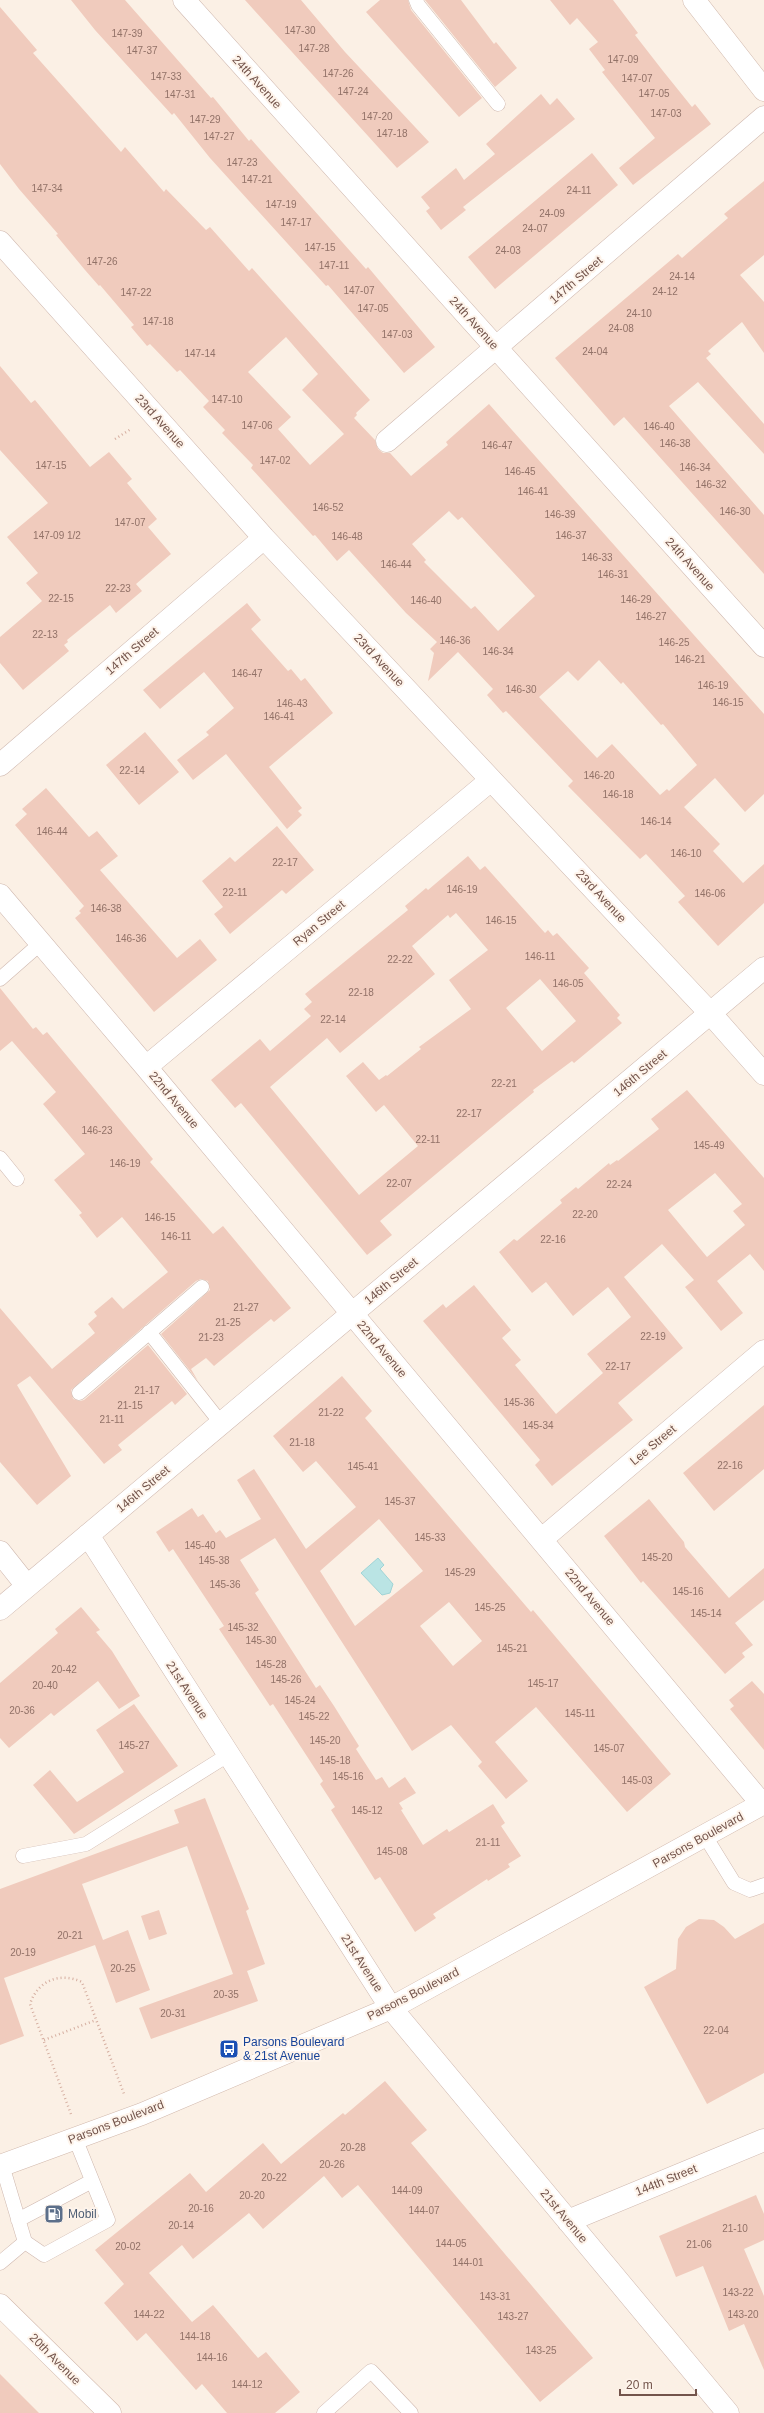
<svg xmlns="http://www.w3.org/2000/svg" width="764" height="2413" viewBox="0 0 764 2413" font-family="Arial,sans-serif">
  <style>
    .water { fill: #bae4e4; stroke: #a0d4d6 }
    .building { fill: #f0cbbd; fill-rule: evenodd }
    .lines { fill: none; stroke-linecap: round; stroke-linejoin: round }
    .lane-casing { stroke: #cfb8af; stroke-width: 15 }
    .street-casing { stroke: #cfb8af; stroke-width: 23 }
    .secondary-casing { stroke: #d1b8ac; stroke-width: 23 }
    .path { stroke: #d5aea0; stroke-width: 2.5; stroke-dasharray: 1 3; stroke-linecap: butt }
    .lane { stroke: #fff; stroke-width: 14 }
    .street { stroke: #fff; stroke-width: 22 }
    .secondary { stroke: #fff; stroke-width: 22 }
    .labels { text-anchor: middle; stroke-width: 4; stroke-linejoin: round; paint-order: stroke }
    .number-label { font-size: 10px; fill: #927268 }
    .street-label { font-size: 12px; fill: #73544b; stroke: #fef4eb }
    .transit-label { font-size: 12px; fill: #164399; stroke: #fef4eb; text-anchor: start }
    .service-label { font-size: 12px; fill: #4e5e75; stroke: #fef4eb; text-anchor: start }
  </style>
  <rect width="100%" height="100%" fill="#fbf0e5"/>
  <path class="water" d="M378 1558 384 1565 380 1569 393 1584 390 1593 382 1595 361 1573Z"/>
  <path class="building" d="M71 0H125L211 98 213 97 249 141 251 139 289 182 366 269 368 267 435 347 404 373 328 285 326 286 210 158 174 113 172 115 95 30Z
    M245 0H301L345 52 429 142 397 168Z
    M380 0H408L411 10 482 98 459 117 366 12Z
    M425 0H461L494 44 496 42 517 68 495 87Z
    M550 0H613L638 33 635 35 663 71 692 107 695 104 711 124 633 185 619 168 655 138 602 72 605 70 589 49 598 42 577 18 570 25Z
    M0 7 37 50 33 53 121 152 125 147 164 192 166 189 206 230 210 227 249 271 252 268 370 400 356 413 357 415 354 418 375 440 378 449 383 453H390L411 476 448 445 446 442 489 404 764 714V794L745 812 715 778 684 807 720 844 713 851 743 883 764 864V903L718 946 678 902 685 896 646 854 640 859 568 786 573 781 506 711 503 713 487 695 493 689 458 652 428 681 434 653 430 649 437 642 406 613 349 550 337 561 315 535 313 536 251 468 253 465 222 433 225 430 203 407 209 401 180 370 177 372 150 344 147 346 131 327 134 325 100 285 99 286 85 270 56 235 58 234 19 189 0 164ZM286 337 318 374 302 390 344 434 310 465 278 429 291 417 248 372ZM449 511 458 520 462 517 535 596 498 631 475 606 471 609 424 562 426 560 412 544ZM599 660 621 684 623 682 661 725 663 724 697 765 669 791 667 789 660 795 612 744 597 758 539 697 568 671 578 681Z
    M541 94 550 105 557 98 575 119 463 207 466 210 441 230 426 211 430 208 421 197 456 168 464 180 495 154 486 144Z
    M592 153 618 185 495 289 468 257Z
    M764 181V255L740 275 764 302V353L742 322 708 351 711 354 706 358 764 424V454L698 382 669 406 764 515V574L624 417 614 426 555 358 678 254 682 258 728 218 724 214Z
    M0 366 31 403 35 400 90 467 109 452 132 479 127 483 157 519 148 527 171 554 136 584 142 591 116 613 110 605 67 640 68 642 64 645 69 651 23 690 0 663V637L42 601 26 583 38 573 7 537 48 503 0 450Z
    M247 603 261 620 251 629 288 671 291 669 301 681 305 678 333 713 269 767 302 808 298 811 302 815 287 829 226 754 193 780 177 760 209 735 206 732 234 708 204 672 160 709 143 690Z
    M145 732 179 772 139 805 106 765Z
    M46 788 89 837 97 831 118 856 100 870 177 958 200 939 217 960 154 1012 75 918 81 913 79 911 84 906 15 825 27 814 22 809Z
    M277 826 314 870 286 894 282 890 230 934 214 914 223 907 202 881 230 857 235 862Z
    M468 856 480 870 485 866 545 933 548 930 553 936 557 933 589 968 584 973 620 1015 617 1018 622 1023 574 1063 572 1061 533 1090 534 1092 380 1221 392 1235 367 1255 241 1103 235 1108 211 1080 260 1039 270 1051 311 1016 304 1009 312 1002 305 994 408 910 405 906 426 888 428 890ZM456 913 488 950 449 980 471 1009 419 1047 421 1049 387 1076 386 1075 379 1080 363 1062 346 1076 376 1112 384 1105 418 1146 359 1195 270 1087 327 1038 340 1053 435 974 412 946 448 915 450 918ZM540 979 576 1021 542 1051 506 1008Z
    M0 988 33 1029 36 1027 43 1035 47 1032 153 1159 150 1162 213 1234 223 1226 291 1308 274 1322 271 1319 214 1366 206 1358 191 1369 198 1381 161 1334 210 1290 208 1281 201 1279 196 1281 71 1390 73 1399 80 1401 84 1400 148 1345 187 1394 175 1405 172 1401 118 1445 122 1450 104 1464 30 1376 17 1385 71 1476 37 1505 0 1462V1308L52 1369 95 1333 88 1324 97 1316 94 1312 112 1297 123 1309 168 1272 122 1217 97 1238 79 1215 82 1213 54 1180 85 1154 43 1104 56 1092 12 1041 0 1051Z
    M687 1090 764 1178V1271L750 1254 717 1281 743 1313 721 1331 685 1287 694 1280 662 1244 624 1277 683 1348 618 1403 633 1420 552 1486 535 1465 540 1460 423 1321 443 1304 446 1308 474 1285 511 1330 502 1338 521 1360 515 1365 556 1414 603 1373 587 1354 631 1317 608 1287 573 1316 546 1282 532 1293 499 1252 514 1239 517 1241 562 1203 560 1200 576 1187 578 1189 609 1163 610 1165 617 1160 618 1161 659 1129 651 1119ZM715 1173 742 1204 733 1211 745 1225 707 1257 668 1210Z
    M342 1376 372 1411 365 1418 531 1612 533 1610 671 1774 627 1812 536 1707 495 1742 528 1781 506 1799 478 1766 482 1762 451 1725 412 1751 275 1538 240 1560 259 1590 255 1593 316 1688 320 1685 334 1706 359 1746 356 1749 376 1780 382 1777 389 1788 405 1777 416 1793 399 1803 403 1809 401 1810 423 1845 447 1829 449 1832 493 1804 505 1823 501 1826 521 1856 508 1864 510 1867 488 1881 487 1879 433 1914 436 1918 415 1932 380 1877 375 1880 331 1810 335 1807 320 1784 323 1781 273 1704 270 1706 219 1629 224 1626 173 1549 169 1552 156 1532 192 1508 198 1517 203 1514 216 1533 220 1530 226 1538 261 1519 237 1480 254 1469 306 1549 356 1507 316 1461 303 1472 273 1436ZM379 1519 423 1571 355 1626 320 1571ZM449 1602 482 1641 453 1666 420 1626Z
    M764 1405V1469L714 1511 683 1473Z
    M649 1499 684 1542 685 1547 729 1598 764 1568V1600L735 1623 753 1645 742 1653 745 1657 725 1674 643 1581 641 1583 604 1536Z
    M81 1607 100 1630 96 1632 112 1651 140 1696 119 1709 98 1681 54 1716 51 1713 9 1748 0 1738V1683L58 1633 55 1629Z
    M752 1681 764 1694V1750L730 1709 734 1706 729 1700Z
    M134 1704 178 1766 74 1834 33 1785 50 1770 77 1802 124 1772 96 1730Z
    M205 1798 249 1909 246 1911 265 1964 247 1971 258 2001 151 2039 139 2008 233 1974 187 1846 82 1884 103 1940 128 1930 150 1990 116 2003 95 1945 4 1978 24 2036 0 2045V1889L179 1823 174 1810Z
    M159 1910 167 1934 149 1940 141 1916Z
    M699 1919 714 1920 724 1927 735 1939 764 1923V2073L707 2104 644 1987 676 1969 678 1939 686 1927Z
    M385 2081 427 2130 411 2143 593 2358 540 2402 358 2185 342 2198 324 2176 263 2229 249 2213 193 2259 182 2245 149 2273 192 2322 213 2305 258 2358 266 2352 300 2392 275 2413H227L202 2384 196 2390 146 2333 137 2341 104 2303 124 2284 95 2250 190 2173 206 2192 263 2143 281 2164 343 2113 345 2115Z
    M756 2195 764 2214V2240L744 2249 764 2296V2370L744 2324 729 2331 703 2266 676 2277 659 2236Z
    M0 2374 39 2413H0Z"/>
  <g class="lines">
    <g class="lane-casing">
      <path id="lane" d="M416 0 418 5 498 104
        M0 979 41 943
        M0 1158 17 1179
        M149 1332 221 1423
        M79 1393 202 1287
        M705 1836 734 1883 750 1890 764 1885
        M23 1856 86 1844 228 1755
        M2 2165 25 2242 44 2255 108 2220 75 2138
        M18 2220 92 2181
        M0 2263 25 2242
        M324 2413 371 2371 411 2413"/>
    </g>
    <g class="street-casing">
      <path id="street" d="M184 0 764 646
        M0 242 264 538 711 1014 764 1074
        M387 441 764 117
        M0 765 264 538
        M0 895 146 1067 762 1804
        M146 1067 491 780
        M88 1535 391 2008 728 2413
        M542 1539 764 1351
        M0 1552 27 1586
        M0 1609 764 968
        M568 2221 764 2140"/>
    </g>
    <g class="secondary-casing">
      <path id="secondary" d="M694 0 764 90
        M0 2166 142 2114 391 2008 764 1803
        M0 2305 110 2413"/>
    </g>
    <path class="path" d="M115 439 131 429
      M44 2040 96 2020
      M71 2114 30 2004C38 1980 60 1972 82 1982L124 2094"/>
    <use href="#lane" class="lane"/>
    <use href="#street" class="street"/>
    <use href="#secondary" class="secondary"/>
  </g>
  <defs>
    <g id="bus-square" transform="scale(1)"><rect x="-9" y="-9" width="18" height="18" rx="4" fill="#1a4fb4" stroke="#fef4eb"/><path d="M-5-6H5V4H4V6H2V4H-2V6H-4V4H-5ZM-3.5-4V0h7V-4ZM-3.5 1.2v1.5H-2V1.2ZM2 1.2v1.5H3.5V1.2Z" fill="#fff"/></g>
    <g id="fuel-square" transform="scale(1)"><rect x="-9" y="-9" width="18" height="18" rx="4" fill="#5c6f8a" stroke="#fef4eb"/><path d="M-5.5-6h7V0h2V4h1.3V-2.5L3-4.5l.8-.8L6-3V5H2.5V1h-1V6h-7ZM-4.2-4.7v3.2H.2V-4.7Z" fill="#fff"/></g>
  </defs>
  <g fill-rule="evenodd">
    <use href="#bus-square" x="229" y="2049"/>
    <use href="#fuel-square" x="54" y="2214"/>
  </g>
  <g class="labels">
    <g class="number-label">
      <text x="300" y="34">147-30</text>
      <text x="127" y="37">147-39</text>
      <text x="314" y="52">147-28</text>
      <text x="142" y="54">147-37</text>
      <text x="623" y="63">147-09</text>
      <text x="338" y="77">147-26</text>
      <text x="166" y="80">147-33</text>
      <text x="637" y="82">147-07</text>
      <text x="353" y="95">147-24</text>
      <text x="654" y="97">147-05</text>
      <text x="180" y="98">147-31</text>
      <text x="666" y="117">147-03</text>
      <text x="377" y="120">147-20</text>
      <text x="205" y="123">147-29</text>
      <text x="392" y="137">147-18</text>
      <text x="219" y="140">147-27</text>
      <text x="242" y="166">147-23</text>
      <text x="257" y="183">147-21</text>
      <text x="47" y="192">147-34</text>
      <text x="579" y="194">24-11</text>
      <text x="281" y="208">147-19</text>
      <text x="552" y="217">24-09</text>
      <text x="296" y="226">147-17</text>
      <text x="535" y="232">24-07</text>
      <text x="320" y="251">147-15</text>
      <text x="508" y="254">24-03</text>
      <text x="102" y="265">147-26</text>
      <text x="334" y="269">147-11</text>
      <text x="682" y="280">24-14</text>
      <text x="359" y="294">147-07</text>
      <text x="665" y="295">24-12</text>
      <text x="136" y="296">147-22</text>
      <text x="373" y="312">147-05</text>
      <text x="639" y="317">24-10</text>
      <text x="158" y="325">147-18</text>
      <text x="621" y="332">24-08</text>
      <text x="397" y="338">147-03</text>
      <text x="595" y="355">24-04</text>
      <text x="200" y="357">147-14</text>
      <text x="227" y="403">147-10</text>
      <text x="257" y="429">147-06</text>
      <text x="659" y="430">146-40</text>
      <text x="675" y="447">146-38</text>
      <text x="497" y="449">146-47</text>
      <text x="275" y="464">147-02</text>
      <text x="51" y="469">147-15</text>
      <text x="695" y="471">146-34</text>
      <text x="520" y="475">146-45</text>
      <text x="711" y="488">146-32</text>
      <text x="533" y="495">146-41</text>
      <text x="328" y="511">146-52</text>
      <text x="735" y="515">146-30</text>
      <text x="560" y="518">146-39</text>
      <text x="130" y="526">147-07</text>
      <text x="57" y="539">147-09 1/2</text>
      <text x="571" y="539">146-37</text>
      <text x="347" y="540">146-48</text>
      <text x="597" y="561">146-33</text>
      <text x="396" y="568">146-44</text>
      <text x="613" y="578">146-31</text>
      <text x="118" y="592">22-23</text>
      <text x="61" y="602">22-15</text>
      <text x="636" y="603">146-29</text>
      <text x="426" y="604">146-40</text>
      <text x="651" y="620">146-27</text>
      <text x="45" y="638">22-13</text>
      <text x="455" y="644">146-36</text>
      <text x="674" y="646">146-25</text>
      <text x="498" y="655">146-34</text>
      <text x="690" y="663">146-21</text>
      <text x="247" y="677">146-47</text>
      <text x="713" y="689">146-19</text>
      <text x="521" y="693">146-30</text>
      <text x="728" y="706">146-15</text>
      <text x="292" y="707">146-43</text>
      <text x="279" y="720">146-41</text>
      <text x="132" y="774">22-14</text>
      <text x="599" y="779">146-20</text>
      <text x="618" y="798">146-18</text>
      <text x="656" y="825">146-14</text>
      <text x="52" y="835">146-44</text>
      <text x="686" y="857">146-10</text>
      <text x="285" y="866">22-17</text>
      <text x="462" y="893">146-19</text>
      <text x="235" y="896">22-11</text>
      <text x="710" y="897">146-06</text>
      <text x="106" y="912">146-38</text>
      <text x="501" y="924">146-15</text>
      <text x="131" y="942">146-36</text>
      <text x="540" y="960">146-11</text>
      <text x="400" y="963">22-22</text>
      <text x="568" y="987">146-05</text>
      <text x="361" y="996">22-18</text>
      <text x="333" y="1023">22-14</text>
      <text x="504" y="1087">22-21</text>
      <text x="469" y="1117">22-17</text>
      <text x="97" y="1134">146-23</text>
      <text x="428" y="1143">22-11</text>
      <text x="709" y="1149">145-49</text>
      <text x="125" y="1167">146-19</text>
      <text x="399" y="1187">22-07</text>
      <text x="619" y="1188">22-24</text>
      <text x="585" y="1218">22-20</text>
      <text x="160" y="1221">146-15</text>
      <text x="176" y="1240">146-11</text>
      <text x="553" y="1243">22-16</text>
      <text x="246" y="1311">21-27</text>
      <text x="228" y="1326">21-25</text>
      <text x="653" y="1340">22-19</text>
      <text x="211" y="1341">21-23</text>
      <text x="618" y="1370">22-17</text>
      <text x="147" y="1394">21-17</text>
      <text x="519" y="1406">145-36</text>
      <text x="130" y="1409">21-15</text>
      <text x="331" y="1416">21-22</text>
      <text x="112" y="1423">21-11</text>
      <text x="538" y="1429">145-34</text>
      <text x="302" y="1446">21-18</text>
      <text x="730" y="1469">22-16</text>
      <text x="363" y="1470">145-41</text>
      <text x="400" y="1505">145-37</text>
      <text x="430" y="1541">145-33</text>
      <text x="200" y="1549">145-40</text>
      <text x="657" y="1561">145-20</text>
      <text x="214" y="1564">145-38</text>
      <text x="460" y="1576">145-29</text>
      <text x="225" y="1588">145-36</text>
      <text x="688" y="1595">145-16</text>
      <text x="490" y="1611">145-25</text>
      <text x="706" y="1617">145-14</text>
      <text x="243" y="1631">145-32</text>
      <text x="261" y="1644">145-30</text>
      <text x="512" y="1652">145-21</text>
      <text x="271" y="1668">145-28</text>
      <text x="64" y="1673">20-42</text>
      <text x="286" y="1683">145-26</text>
      <text x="543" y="1687">145-17</text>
      <text x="45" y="1689">20-40</text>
      <text x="300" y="1704">145-24</text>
      <text x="22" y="1714">20-36</text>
      <text x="580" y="1717">145-11</text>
      <text x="314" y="1720">145-22</text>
      <text x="325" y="1744">145-20</text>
      <text x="134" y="1749">145-27</text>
      <text x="609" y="1752">145-07</text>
      <text x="335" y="1764">145-18</text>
      <text x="348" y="1780">145-16</text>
      <text x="637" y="1784">145-03</text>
      <text x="367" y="1814">145-12</text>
      <text x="488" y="1846">21-11</text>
      <text x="392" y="1855">145-08</text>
      <text x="70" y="1939">20-21</text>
      <text x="23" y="1956">20-19</text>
      <text x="123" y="1972">20-25</text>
      <text x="226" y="1998">20-35</text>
      <text x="173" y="2017">20-31</text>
      <text x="716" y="2034">22-04</text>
      <text x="353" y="2151">20-28</text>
      <text x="332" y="2168">20-26</text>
      <text x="274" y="2181">20-22</text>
      <text x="407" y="2194">144-09</text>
      <text x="252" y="2199">20-20</text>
      <text x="201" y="2212">20-16</text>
      <text x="424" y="2214">144-07</text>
      <text x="181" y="2229">20-14</text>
      <text x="735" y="2232">21-10</text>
      <text x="451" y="2247">144-05</text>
      <text x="699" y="2248">21-06</text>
      <text x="128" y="2250">20-02</text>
      <text x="468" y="2266">144-01</text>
      <text x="738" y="2296">143-22</text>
      <text x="495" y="2300">143-31</text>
      <text x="149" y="2318">144-22</text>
      <text x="743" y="2318">143-20</text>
      <text x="513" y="2320">143-27</text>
      <text x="195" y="2340">144-18</text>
      <text x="541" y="2354">143-25</text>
      <text x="212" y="2361">144-16</text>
      <text x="247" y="2388">144-12</text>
    </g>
    <g class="street-label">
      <text transform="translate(257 82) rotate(48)" y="4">24th Avenue</text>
      <text transform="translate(576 280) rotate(-41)" y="4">147th Street</text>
      <text transform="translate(474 323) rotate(48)" y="4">24th Avenue</text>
      <text transform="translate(160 421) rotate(48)" y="4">23rd Avenue</text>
      <text transform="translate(690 564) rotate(48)" y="4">24th Avenue</text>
      <text transform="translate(132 651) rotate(-41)" y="4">147th Street</text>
      <text transform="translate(379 660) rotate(47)" y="4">23rd Avenue</text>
      <text transform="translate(601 896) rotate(47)" y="4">23rd Avenue</text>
      <text transform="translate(319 923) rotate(-40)" y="4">Ryan Street</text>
      <text transform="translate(640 1073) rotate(-40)" y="4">146th Street</text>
      <text transform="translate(174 1100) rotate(50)" y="4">22nd Avenue</text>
      <text transform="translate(391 1281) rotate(-40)" y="4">146th Street</text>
      <text transform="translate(382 1349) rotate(50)" y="4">22nd Avenue</text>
      <text transform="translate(653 1445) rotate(-40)" y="4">Lee Street</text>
      <text transform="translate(143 1489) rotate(-40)" y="4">146th Street</text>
      <text transform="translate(590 1597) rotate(50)" y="4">22nd Avenue</text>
      <text transform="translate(187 1690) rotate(57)" y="4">21st Avenue</text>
      <text transform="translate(698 1840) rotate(-29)" y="4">Parsons Boulevard</text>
      <text transform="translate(362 1963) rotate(57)" y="4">21st Avenue</text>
      <text transform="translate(413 1994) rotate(-27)" y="4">Parsons Boulevard</text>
      <text transform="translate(116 2122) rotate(-21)" y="4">Parsons Boulevard</text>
      <text transform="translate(666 2180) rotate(-22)" y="4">144th Street</text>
      <text transform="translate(564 2216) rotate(50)" y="4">21st Avenue</text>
      <text transform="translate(55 2359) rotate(45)" y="4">20th Avenue</text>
    </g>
    <g class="transit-label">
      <text x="243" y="2046">Parsons Boulevard<tspan x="243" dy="14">&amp; 21st Avenue</tspan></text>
    </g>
    <g class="service-label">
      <text x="68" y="2218">Mobil</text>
    </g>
  </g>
  <path d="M620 2389v6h76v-6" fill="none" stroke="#73544b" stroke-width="2"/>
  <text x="626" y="2389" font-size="12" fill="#73544b" stroke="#fef4eb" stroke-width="3" paint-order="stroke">20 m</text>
</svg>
